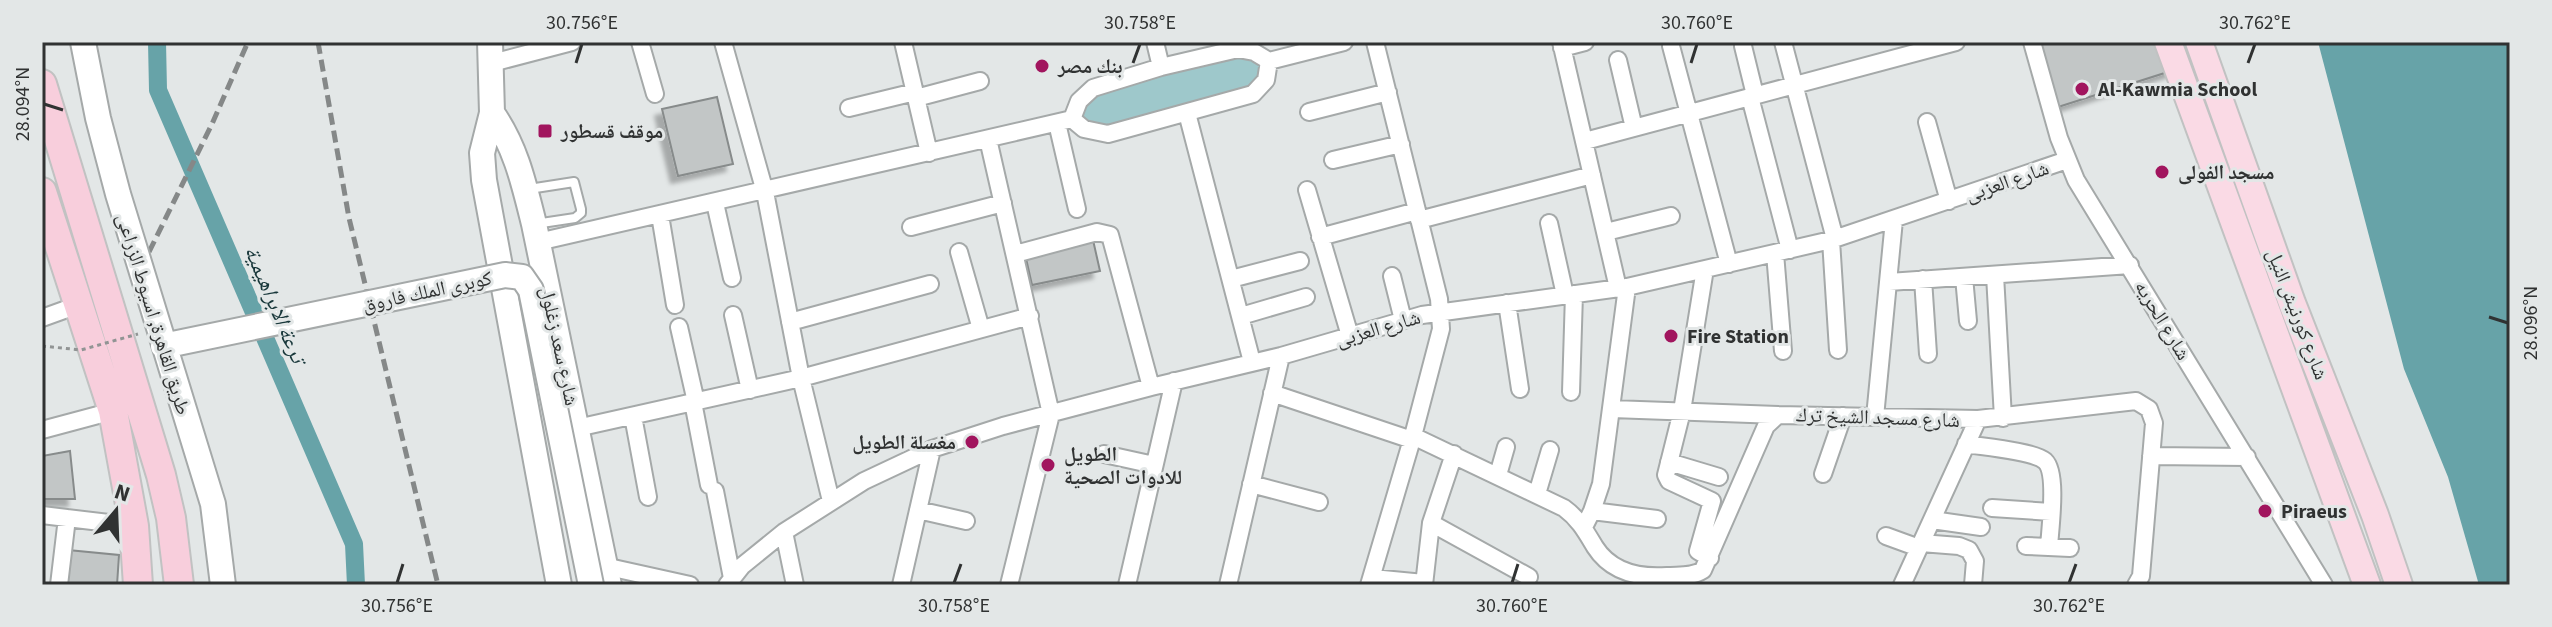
<svg xmlns="http://www.w3.org/2000/svg" width="2552" height="627" viewBox="0 0 2552 627" font-family="'Source Sans 3','Noto Naskh Arabic',sans-serif">
  <style>
    .green { fill: #9ec8cb }
    .water { fill: #67a3a8 }
    .lines { fill: none; stroke-linecap: round; stroke-linejoin: round }
    .canal { stroke: #67a3a8; stroke-width: 18 }
    .building { fill: #c2c6c6; stroke: #878b8b; stroke-width: 2; filter: url(#shadow) }
    .service-casing { stroke: #a5a9a9; stroke-width: 12 }
    .minor-casing { stroke: #a5a9a9; stroke-width: 20 }
    .secondary-casing { stroke: #a5a9a9; stroke-width: 28 }
    .primary-casing { stroke: #c1c2c2; stroke-width: 30 }
    .trunk-casing { stroke: #c1c2c2; stroke-width: 32 }
    .service { stroke: #fff; stroke-width: 8 }
    .minor { stroke: #fff; stroke-width: 16 }
    .secondary { stroke: #fff; stroke-width: 24 }
    .primary { stroke: #fadae5; stroke-width: 26 }
    .trunk { stroke: #f8cedc; stroke-width: 28 }
    .rail { stroke: #858888; stroke-width: 5; stroke-dasharray: 12 6; stroke-linecap: butt }
    .secondary-bridge-casing { stroke: #a5a9a9; stroke-width: 28; stroke-linecap: butt }
    .path-bridge { stroke: #919494; stroke-width: 3; stroke-dasharray: 4 4; stroke-linecap: butt }
    .secondary-bridge { stroke: #fff; stroke-width: 24 }
    .ticks { fill: none; stroke: #303232; stroke-width: 3 }
    .poi-dot { fill: #a1155e; stroke: #e3e7e7; stroke-width: 3 }
    .labels { text-anchor: middle; stroke-width: 6; stroke-linejoin: round; paint-order: stroke }
    .poi-label { font-size: 20px; font-weight: bold; fill: #303232; stroke: #e3e7e7; text-anchor: start }
    .street-label { font-size: 20px; fill: #303232; stroke: #e3e7e7 }
    .water-label { font-size: 22px; font-style: italic; fill: #18373a; stroke: #e3e7e7 }
    .neatline { fill: none; stroke: #303232; stroke-width: 3 }
    .ticks-label { font-size: 20px; text-anchor: middle; fill: #303232 }
  </style>
  <defs>
    <filter id="shadow"><feDropShadow dx="-7" dy="7" stdDeviation="2" flood-color="#0004"/></filter>
  </defs>
  <rect width="100%" height="100%" fill="#e3e7e7"/>
  <path class="green" d="M1241 54 1262 64V75L1255 86 1098 128 1077 117 1085 103 1105 88Z"/>
  <path class="water" d="M2318 42H2510V585H2479L2448 477 2404 369Z"/>
  <g class="lines">
    <path class="canal" d="M157 42 158 90 354 544 356 585"/>
  </g>
  <path class="building" d="M2036 42H2165L2174 70 2055 108Z
    M717 97 733 164 678 176 662 109Z
    M1093 240 1100 271 1032 285 1025 254Z
    M70 451 75 499H42V456Z
    M68 550 119 555 117 585H64Z"/>
  <g class="lines">
    <g class="service-casing">
      <path id="service" d="M529 189 574 182 581 209V213L575 218 535 224"/>
    </g>
    <g class="minor-casing">
      <path id="minor" d="M640 42 655 94
        M723 42 765 192 801 378 831 501
        M903 42 929 153
        M1155 42 1161 67
        M1561 42 1618 288
        M1783 42 1835 239
        M2032 42 2059 138 2076 180 2324 585
        M1671 46 1729 264
        M1743 46 1755 95
        M1562 48 1585 42
        M1238 49 1254 52 1269 61 1266 80 1253 94 1108 134 1084 129 1072 119 1079 101 1093 88 1161 67Z
        M1618 60 1634 128
        M1269 61 1344 42
        M492 63 572 42
        M1750 97 1790 250
        M916 98 980 81
        M849 108 915 92
        M1309 112 1388 92
        M1187 113 1252 362
        M1927 122 1949 201
        M1057 123 1077 209
        M988 139 1051 414 1009 585
        M1585 141 1956 42
        M1333 160 1401 144
        M1307 190 1350 336
        M715 203 732 278
        M660 215 675 305
        M1419 220 1592 175
        M1549 223 1565 295
        M911 227 1003 203
        M1606 232 1671 216
        M1320 237 1417 211
        M1831 240 1838 350
        M538 242 1072 119
        M959 252 981 329
        M1775 253 1783 351
        M1015 254 1097 232 1110 235 1151 387
        M1705 269 1682 411 1666 475 1669 481 1712 501 1698 551 1710 558
        M1995 275 2003 418
        M1392 276 1403 320
        M1964 277 1968 321
        M1231 279 1300 261
        M1923 279 1928 354
        M1889 282 2130 265
        M1507 303 1520 389
        M733 315 750 390
        M1241 316 1306 297
        M42 318 78 305
        M790 322 930 284
        M679 327 696 402
        M1571 392 1574 294
        M1272 393 1412 440
        M693 402 709 485
        M1612 409 1778 415
        M633 416 648 497
        M1875 417 1894 220
        M577 428 801 378 1030 316
        M42 430 113 411
        M1413 436 1564 508C1579 519 1586 532 1595 547 1611 572 1639 578 1667 576 1679 575 1692 577 1703 570L1766 426 1778 415 1978 419 2136 401 2149 409 2154 423 2141 576 2136 585
        M1966 444C1984 447 2033 451 2045 461 2058 473 2050 529 2049 547
        M1104 454 1154 465
        M2151 456 2247 457
        M1669 462 1719 477
        M1823 474 1843 416
        M1498 475 1506 447
        M1251 484 1319 502
        M715 491 732 578
        M1537 494 1550 450
        M1992 508 2051 512
        M918 510 966 521
        M1592 511 1657 519
        M42 515 134 526
        M1932 520 1981 527
        M1431 523 1529 577
        M1584 527 1592 511 1601 484 1627 287
        M784 532 795 585
        M1886 536 1919 548
        M1921 543 1959 546 1969 550 1975 561 1973 585
        M2026 546 2070 548
        M604 566 690 585
        M1372 578 1424 583
        M59 585 67 518
        M727 585 742 566 784 532 864 481 932 449 1003 426 1151 387 1281 356 1422 315 1627 287 1831 240 2067 160
        M901 585 932 449
        M1127 585 1174 381
        M1228 585 1281 356
        M1369 585 1413 436 1441 329 1439 299 1375 42
        M1424 585 1431 523 1454 454
        M1902 585 1978 419"/>
    </g>
    <g class="secondary-casing">
      <path id="secondary" d="M490 42 492 113 482 153 484 180 559 585
        M492 113C516 147 524 184 534 224L609 585"/>
    </g>
    <g class="primary-casing">
      <path id="primary" d="M2168 42 2367 585
        M2199 42 2292 303 2375 515 2399 585"/>
    </g>
    <g class="trunk-casing">
      <path id="trunk" d="M42 84 161 475 171 518 179 585
        M42 192 113 411 134 526 138 585"/>
    </g>
    <use href="#service" class="service"/>
    <use href="#minor" class="minor"/>
    <use href="#secondary" class="secondary"/>
    <use href="#primary" class="primary"/>
    <use href="#trunk" class="trunk"/>
    <path class="rail" d="M318 42 349 218 438 585
      M149 252 212 124 248 42
      M42 379 44 378"/>
    <g class="secondary-bridge-casing">
      <path id="secondary-bridge" d="M83 42 98 118 118 194 213 504 223 585
        M163 346 505 275 522 277 531 290 591 585"/>
    </g>
    <path class="path-bridge" d="M42 346 81 350 138 334"/>
    <use href="#secondary-bridge" class="secondary-bridge"/>
  </g>
  <path class="ticks" d="M576 63 582 44M1133 63 1140 44M1691 63 1697 44M2248 63 2255 44M44 104 63 110M2489 317 2508 323M397 583 403 564M954 583 961 564M1512 583 1518 564M2069 583 2076 564"/>
  <g class="poi-dot">
    <circle cx="1042" cy="66" r="8"/>
    <circle cx="2082" cy="89" r="8"/>
    <rect x="537" y="123" width="16" height="16" rx="4"/>
    <circle cx="2162" cy="172" r="8"/>
    <circle cx="1671" cy="336" r="8"/>
    <circle cx="972" cy="442" r="8"/>
    <circle cx="1048" cy="465" r="8"/>
    <circle cx="2265" cy="511" r="8"/>
  </g>
  <g class="labels">
    <g class="poi-label">
      <text x="1058" y="73">بنك مصر</text>
      <text x="2098" y="96">Al-Kawmia School</text>
      <text x="561" y="138">موقف قسطور</text>
      <text x="2178" y="179">مسجد الفولى</text>
      <text x="1687" y="343">Fire Station</text>
      <text x="956" y="449" text-anchor="end">مغسلة الطويل</text>
      <text x="1064" y="461">الطويل<tspan x="1064" dy="23">للادوات الصحية</tspan></text>
      <text x="2281" y="518">Piraeus</text>
    </g>
    <g class="street-label">
      <text transform="translate(2007 181) rotate(-19)" y="7">شارع العزبى</text>
      <text transform="translate(427 291) rotate(-12)" y="7">كوبرى الملك فاروق</text>
      <text transform="translate(154 314) rotate(73)" y="7">طريق القاهرة, اسيوط الزراعى</text>
      <text transform="translate(2298 314) rotate(69)" y="7">شارع كورنيش النيل</text>
      <text transform="translate(2163 320) rotate(59)" y="7">شارع الحريه</text>
      <text transform="translate(1378 328) rotate(-16)" y="7">شارع العزبى</text>
      <text transform="translate(560 346) rotate(78)" y="7">شارع سعد زغلول</text>
      <text transform="translate(1878 417) rotate(2)" y="7">شارع مسجد الشيخ ترك</text>
    </g>
    <g class="water-label">
      <text transform="translate(276 304) rotate(67)" y="8">ترعة الابراهيمية</text>
    </g>
  </g>
  <rect width="2552" height="627" fill="none" stroke="#e3e7e7" stroke-width="88"/>
  <g transform="translate(116 511) rotate(19)" stroke="#e3e7e7" stroke-width="6" paint-order="stroke">
  <path d="M0-6L14 30L0 20L-14 30Z" fill="#303232"/>
  <text y="-12" font-size="22" font-weight="bold" text-anchor="middle" fill="#303232">N</text>
  </g>
  <rect x="44" y="44" width="2464" height="539" class="neatline"/>
  <g class="ticks-label">
    <text x="582" y="29">30.756°E</text>
    <text x="1140" y="29">30.758°E</text>
    <text x="1697" y="29">30.760°E</text>
    <text x="2255" y="29">30.762°E</text>
    <text transform="translate(22 104) rotate(-90)" y="7">28.094°N</text>
    <text transform="translate(2530 323) rotate(-90)" y="7">28.096°N</text>
    <text x="397" y="612">30.756°E</text>
    <text x="954" y="612">30.758°E</text>
    <text x="1512" y="612">30.760°E</text>
    <text x="2069" y="612">30.762°E</text>
  </g>
</svg>
